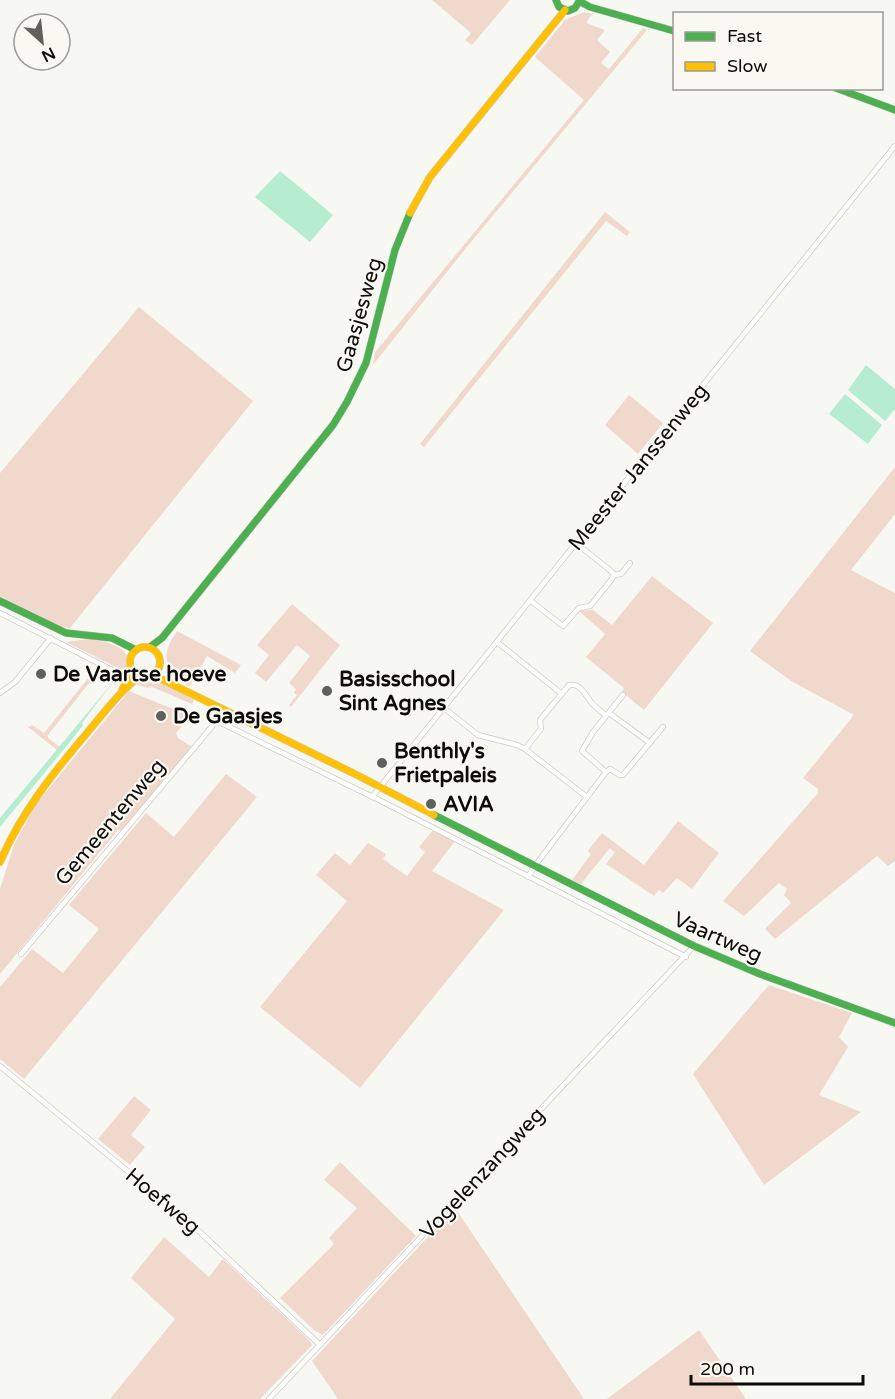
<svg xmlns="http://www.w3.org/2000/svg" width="895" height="1399" viewBox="0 0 895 1399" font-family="'Varela Round',sans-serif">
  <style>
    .green { fill: #f1d8cd }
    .water { fill: #b6edd0 }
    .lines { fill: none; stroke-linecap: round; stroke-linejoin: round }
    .street-casing { stroke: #cdccc9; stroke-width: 6 }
    .fast-casing { stroke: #cdccc9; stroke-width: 8 }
    .slow-casing { stroke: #cdccc9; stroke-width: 8 }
    .street { stroke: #fefefd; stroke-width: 4.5 }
    .fast { stroke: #4caf50; stroke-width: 7 }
    .slow { stroke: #ffc107; stroke-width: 7 }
    .poi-dot { fill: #5f5f5c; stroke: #f9f9f2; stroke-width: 2 }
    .labels { text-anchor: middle; stroke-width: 4.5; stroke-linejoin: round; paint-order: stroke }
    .street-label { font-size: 21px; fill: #0d0c0a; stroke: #f9f9f2 }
    .poi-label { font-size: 21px; font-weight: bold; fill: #0d0c0a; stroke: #f9f9f2; text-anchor: start }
  </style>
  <rect width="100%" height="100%" fill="#f8f8f3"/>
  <path class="green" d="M432 0H510L472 45 465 40 471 33Z
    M584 12 592 14 586 23 605 30 597 40 610 52 601 63 609 69 643 28 647 30 466 248 373 365 375 352 386 339 584 100 535 57 565 20Z
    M605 212 630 232 627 236 606 221 424 447 420 444Z
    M139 307 253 401 70 628C46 625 22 607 0 596V473Z
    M629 395 663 423 638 454 605 425Z
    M895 467V514L851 570 895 593V861L888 866 877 856 775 939 765 929 791 903 784 895 787 889 779 883 744 916 723 901 818 793V789L803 778 854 715 791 681 750 651Z
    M652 576 713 623 644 710 622 692 624 688 586 657 605 634 579 611 593 610 612 625Z
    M292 604 340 645 291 707 289 705 297 695 294 693 296 689 289 683 310 656 297 645 266 682 255 673 269 655 257 645Z
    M177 631 241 665 235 673 207 656 189 687C165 668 159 657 177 631Z
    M90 639C101 641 122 644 127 656 129 661 127 667 126 672L66 642Z
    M97 667 100 669 48 735V738L60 747 57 750 28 727 32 725 44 733Z
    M139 681 162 682 194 700 192 704 152 687 147 688 135 684Z
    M129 691 190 716 176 733 178 738 192 747 123 830H118L0 974V889L14 845 35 805Z
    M226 774 257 797 24 1079 0 1059V987L32 949 63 973 99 929 69 905 146 813 174 837Z
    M678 821 719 853 692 889 677 878 663 893 659 890 654 896 606 864 615 852 610 848 581 884 572 880 591 854 588 851 589 849 602 833 644 865Z
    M433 830 455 841 432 871 504 910 360 1088 260 1007 347 901 316 875 335 853 350 865 368 843 386 854 383 859 407 876 425 852 419 847Z
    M769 985 852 1013 839 1037 848 1047 819 1095 861 1112 764 1185 693 1074Z
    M134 1096 151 1110 131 1135 145 1147 130 1165 98 1139Z
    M340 1162 416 1236 323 1335 314 1330 280 1298 334 1244 329 1238 357 1208 324 1180Z
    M455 1208 584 1399H338L312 1361Z
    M164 1237 209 1277 223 1259 309 1340 312 1345 260 1399H110L175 1319 131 1278Z
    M699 1330 746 1399H607Z"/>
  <path class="water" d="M280 171 333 215 310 242 255 197Z
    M866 365 895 389V409L885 421 848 390Z
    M845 394 882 425 868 444 829 414Z
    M113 682 82 723 83 725 74 737 0 827V818Z"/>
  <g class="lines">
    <g class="street-casing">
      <path id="street" d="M614 575 621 574 630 563
        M531 601 563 626 579 608 590 606 612 579 614 575 611 571 577 544
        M0 613 112 670
        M497 642 562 694
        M0 693 15 682 51 638
        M444 708 478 735 517 745 525 749 587 797
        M609 713 650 743
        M217 721 379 800 686 957
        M525 749 541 729 540 720 569 685C581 683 585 695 591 702 595 707 601 711 606 716
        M606 772 582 751 593 732 623 695
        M372 797 895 146
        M528 877 534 867 606 772 610 769 620 775H623L663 727
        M21 954 225 711
        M0 1066 187 1220 320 1345
        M269 1399 694 946"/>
    </g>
    <g class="fast-casing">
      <path id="fast" d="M556 0 559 7 568 11 575 8 580 0
        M579 1 590 7 674 31
        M836 88 895 110
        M0 601 66 633 112 638 136 650
        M150 647 162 638 333 425 347 402 366 363 395 250 410 213
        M434 815 694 946 760 974 895 1023"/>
    </g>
    <g class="slow-casing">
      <path id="slow" d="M410 213 430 177 565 10
        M130 662a15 15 0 1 1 30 0a15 15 0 1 1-30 0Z
        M153 675 355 774 434 815
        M122 690 132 670
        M0 862C21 813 53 773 87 733 104 713 119 692 140 676"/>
    </g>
    <use href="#street" class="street"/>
    <use href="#fast" class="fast"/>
    <use href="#slow" class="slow"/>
  </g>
  <g class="poi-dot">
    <circle cx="41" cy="674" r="6"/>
    <circle cx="327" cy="691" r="6"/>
    <circle cx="161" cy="716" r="6"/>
    <circle cx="382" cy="763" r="6"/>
    <circle cx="431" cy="804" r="6"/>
  </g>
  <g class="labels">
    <g class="street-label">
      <text transform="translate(359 315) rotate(-74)" y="7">Gaasjesweg</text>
      <text transform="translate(638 467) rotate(-51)" y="7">Meester Janssenweg</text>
      <text transform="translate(110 822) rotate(-50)" y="7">Gemeentenweg</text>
      <text transform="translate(718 937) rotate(24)" y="7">Vaartweg</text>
      <text transform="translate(482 1173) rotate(-47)" y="7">Vogelenzangweg</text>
      <text transform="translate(163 1201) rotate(40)" y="7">Hoefweg</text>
    </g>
    <g class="poi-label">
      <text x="53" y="681">De Vaartse hoeve</text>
      <text x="339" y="686">Basisschool<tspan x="339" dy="24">Sint Agnes</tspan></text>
      <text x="173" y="723">De Gaasjes</text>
      <text x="394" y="758">Benthly's<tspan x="394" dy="24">Frietpaleis</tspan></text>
      <text x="443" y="811">AVIA</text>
    </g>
  </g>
  <rect x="673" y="12" width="210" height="78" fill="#f9f9f2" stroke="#9b9a95" stroke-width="1.5"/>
  <rect x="685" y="32" width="30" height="9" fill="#4caf50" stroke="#9b9a95" stroke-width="1.5"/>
  <text x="727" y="42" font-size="18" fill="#0d0c0a">Fast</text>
  <rect x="685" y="62" width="30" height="9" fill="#ffc107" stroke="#9b9a95" stroke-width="1.5"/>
  <text x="727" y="72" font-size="18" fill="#0d0c0a">Slow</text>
  <g transform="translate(42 42) rotate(153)"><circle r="28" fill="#f9f9f2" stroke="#9b9a95" stroke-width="1.5"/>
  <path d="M0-4.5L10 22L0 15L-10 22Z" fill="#5f5f5c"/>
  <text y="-9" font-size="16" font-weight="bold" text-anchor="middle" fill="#0d0c0a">N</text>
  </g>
  <path d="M691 1375v9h172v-9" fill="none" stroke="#0d0c0a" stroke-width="3"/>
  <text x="700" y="1375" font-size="18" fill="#0d0c0a" stroke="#f9f9f2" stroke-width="4.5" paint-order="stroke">200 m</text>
</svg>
